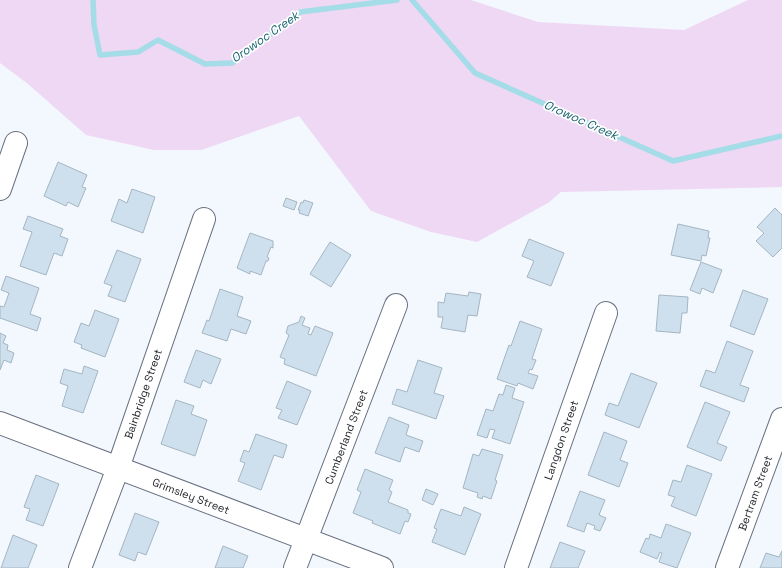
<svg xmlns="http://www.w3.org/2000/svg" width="782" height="568" viewBox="0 0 782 568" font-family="'Space Grotesk',sans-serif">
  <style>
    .green { fill: #efd8f4 }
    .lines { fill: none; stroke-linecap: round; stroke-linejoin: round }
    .stream { stroke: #a4dce7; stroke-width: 5.5 }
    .building { fill: #cee0ed; stroke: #a4b6c2 }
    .minor-casing { stroke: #697080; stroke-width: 24 }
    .minor { stroke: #fff; stroke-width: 22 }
    .labels { text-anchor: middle; stroke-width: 3.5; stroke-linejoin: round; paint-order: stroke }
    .street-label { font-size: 11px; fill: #1f2228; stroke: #fff }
    .water-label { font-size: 12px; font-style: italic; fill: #16616d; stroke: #fff }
  </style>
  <rect width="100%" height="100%" fill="#f3f7fe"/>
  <path class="green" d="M0 0H471L538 22 684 30 748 0H782V187L561 192 548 203 477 242 431 232 371 211 299 116 201 150H154L86 135 28 84 0 63Z"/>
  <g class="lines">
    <path class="stream" d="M93 0 94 25 100 55 138 52 158 40 205 64 232 63 300 12 397 0
      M412 0 475 73 673 161 782 136"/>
  </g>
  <path class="building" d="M58 162 87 175 82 187 86 188 78 207 68 202 66 206 44 196Z
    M132 189 155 197 143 233 111 221 119 199 127 203Z
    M286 198 297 202 294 210 283 206Z
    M304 200 313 203 308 216 299 213 300 210H298L301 202 303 203Z
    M775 208 782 215V248L773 257 756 241 764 233 757 227Z
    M28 216 63 229 60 236 68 239 62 256 54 253 46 275 20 266 32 232 23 229Z
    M678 224 709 231 708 238H710L706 256 702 255 701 261 671 255Z
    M250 233 273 241V248L271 247 267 257 269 258 268 261H266L261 275 250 271V274L237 268Z
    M529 239 564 253 551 286 527 277 534 261 522 256Z
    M330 242 351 255 331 287 310 274Z
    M117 250 141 259 125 302 108 296 112 286 104 283Z
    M701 262 722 270 713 293 702 288 700 294 690 290Z
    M6 276 39 288 30 314 41 318 37 331 0 318V306L4 307 9 293 1 290Z
    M220 289 243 297 237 316 251 321 246 334 231 329 227 341 202 333 207 320 209 321Z
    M743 290 768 299 754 335 730 326Z
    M469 292 481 294 477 316 468 315 465 332 441 328 443 317H438V302L444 303 446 293 468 296Z
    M659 295 688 297 687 313H682L680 333 656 331Z
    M95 310 119 319 105 357 81 348 82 345 74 342 81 323 89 326Z
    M301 316 305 318 302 325 310 328 308 334 311 335 315 326 333 333 316 376 284 364 285 359 280 357 289 335 286 333 288 326 299 322Z
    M520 321 542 329 532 359 536 360 532 370 530 369 528 373 538 376 533 389 518 383 517 386 497 379 509 345 511 346Z
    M0 333 6 336 3 343 8 345 7 350 14 353 11 363 4 360 0 370Z
    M727 341 753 351 740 385 749 388 744 402 700 386 706 370 715 373Z
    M196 350 221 359 211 384 203 380 200 388 184 382Z
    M418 360 442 368 434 393 444 396 436 419 392 404 397 389 407 392Z
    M84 366 98 371 83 413 62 406 68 386 60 383 64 369 82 374Z
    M631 373 657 383 639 428 605 415 609 403 618 406Z
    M287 381 311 391 297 425 278 418 282 410 276 408Z
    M506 385 515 388 512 398 524 402 510 444 492 438 495 430 490 429 487 438 477 435 486 409 493 411 499 394 503 395Z
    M176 400 194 406 191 414 207 420 195 456 161 444Z
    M705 402 730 412 717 443 727 447 721 461 687 447Z
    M389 417 409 425 406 435 423 441 419 452 405 447 400 462 375 453Z
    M604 432 627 441 620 460 628 463 619 487 588 475Z
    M256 434 287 445 283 458 274 455 261 490 238 481 245 463 240 461 244 450 249 452Z
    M482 449 503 455 495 480 497 481 491 499 483 496 482 499 477 497 478 493 463 488 473 454 479 456Z
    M687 465 712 474 696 516 671 506 675 497 668 495 673 480 681 482Z
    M365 469 393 480 389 490 392 492 388 502 408 510V513L411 514 408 522 405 521 400 534 372 523 373 521 353 513 361 492 357 490Z
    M36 475 59 484 43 526 26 520 30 509 24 507Z
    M426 489 438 494 433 505 422 500Z
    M580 491 605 500 599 515 606 518 600 531 594 529 595 526 587 523 584 532 567 526Z
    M464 507 481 514 465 555 432 542 437 529 434 528 441 509 461 516Z
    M135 513 159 522 146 555 138 552 135 561 119 555Z
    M666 524 691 533 677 568 659 562 662 553 660 552 657 559 640 552 646 538 649 539 650 534 661 538Z
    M13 535 37 545 28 568H1Z
    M560 542 585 551 578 568H550Z
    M223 546 248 556 243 568H215Z
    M782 551V568H760L766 553 779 557Z"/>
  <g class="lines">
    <g class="minor-casing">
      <path id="minor" d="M0 189 16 143
        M0 423 382 568
        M80 568 118 468 204 219
        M295 568 396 305
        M516 568 606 313
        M727 568 782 419"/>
    </g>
    <use href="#minor" class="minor"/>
  </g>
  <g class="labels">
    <g class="street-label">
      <text transform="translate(143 394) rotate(-71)" y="4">Bainbridge Street</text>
      <text transform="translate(346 437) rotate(-69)" y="4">Cumberland Street</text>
      <text transform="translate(561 440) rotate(-71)" y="4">Langdon Street</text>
      <text transform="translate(755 493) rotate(-70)" y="4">Bertram Street</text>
      <text transform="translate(191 496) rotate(21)" y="4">Grimsley Street</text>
    </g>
    <g class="water-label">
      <text transform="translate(265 37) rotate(-35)" y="4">Orowoc Creek</text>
      <text transform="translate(581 120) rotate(24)" y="4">Orowoc Creek</text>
    </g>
  </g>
</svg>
